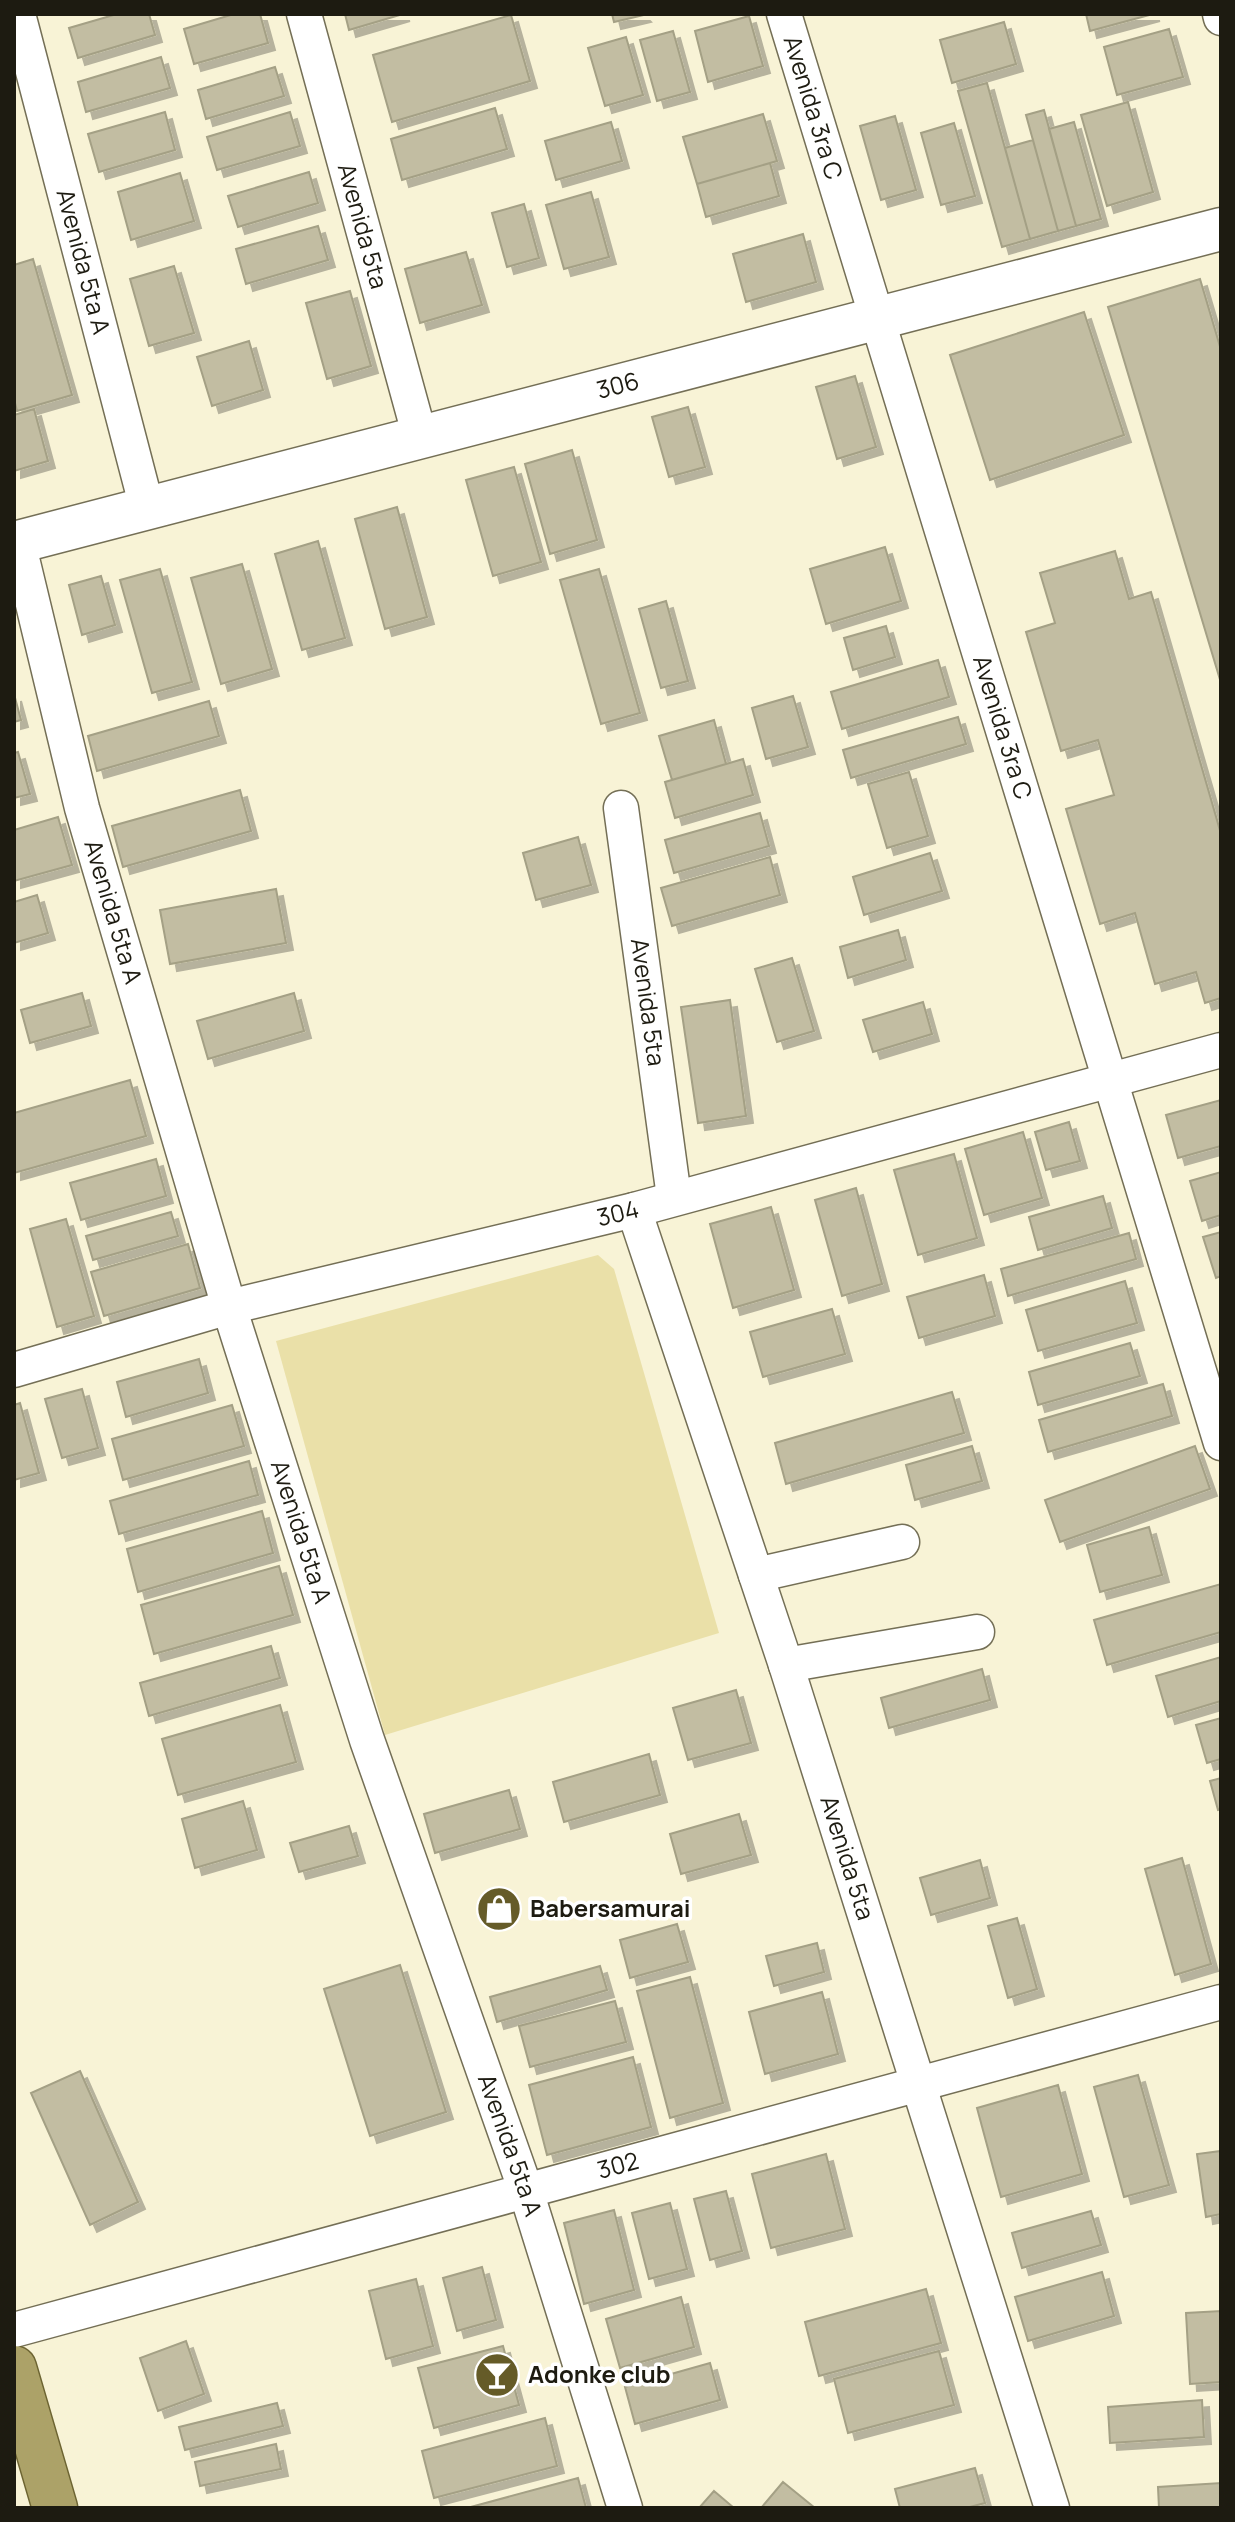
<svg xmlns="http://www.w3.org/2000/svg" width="1235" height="2522" viewBox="0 0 1235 2522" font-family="Manrope,sans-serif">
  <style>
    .green { fill: #eae0a8 }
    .building { fill: #c2bda2; stroke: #a4a085; stroke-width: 2; filter: url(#shadow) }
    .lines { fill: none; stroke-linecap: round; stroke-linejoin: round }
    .minor-casing { stroke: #746f56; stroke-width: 37 }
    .tertiary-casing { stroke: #746f56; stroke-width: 45 }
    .trunk-casing { stroke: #6d6432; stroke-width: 47 }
    .minor { stroke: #fff; stroke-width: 34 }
    .tertiary { stroke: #fff; stroke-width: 42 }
    .trunk { stroke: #aca268; stroke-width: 44 }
    .labels { text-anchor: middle; stroke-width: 7; stroke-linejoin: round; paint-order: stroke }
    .street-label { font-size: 24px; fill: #1d1b11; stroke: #fff }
    .poi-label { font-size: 24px; font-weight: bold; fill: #1d1b11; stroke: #fff; text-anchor: start }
  </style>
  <defs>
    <filter id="shadow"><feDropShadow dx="7" dy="7" stdDeviation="0" flood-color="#0004"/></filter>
  </defs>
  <rect width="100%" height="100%" fill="#f8f3d6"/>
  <path class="green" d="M598 1255 614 1269 719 1633 385 1735 276 1341Z"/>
  <path class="building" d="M117 14H149L155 35 78 58 69 28Z
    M234 14H260L268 43 194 64 184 29Z
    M345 14H403L349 30Z
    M612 14H643L644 15 614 22Z
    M1086 14H1153L1090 31Z
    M511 15 530 81 392 122 373 55Z
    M749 16 763 66 708 82 695 31Z
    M1004 22 1016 64 952 83 940 40Z
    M1169 29 1183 77 1117 95 1104 47Z
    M673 31 690 92 657 101 640 40Z
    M626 37 643 95 605 106 588 48Z
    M161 57 170 88 86 112 78 82Z
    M275 67 284 96 206 119 198 90Z
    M987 83 1030 239 1002 247 958 91Z
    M1128 102 1153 192 1107 206 1081 115Z
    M495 108 507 149 402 180 391 139Z
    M1044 110 1076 226 1058 231 1026 115Z
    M165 112 175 150 99 172 88 134Z
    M290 112 300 146 217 170 207 137Z
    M763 114 777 161 697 184 683 137Z
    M895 116 916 190 881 200 860 126Z
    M611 122 622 161 556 180 545 141Z
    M1074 122 1101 219 1076 226 1049 129Z
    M954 123 975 196 941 205 921 133Z
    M1033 140 1058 231 1030 239 1005 148Z
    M770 163 779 196 706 217 697 184Z
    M309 172 318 203 238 227 228 196Z
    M180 173 194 221 131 240 118 192Z
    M591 192 609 257 564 269 546 205Z
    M524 204 539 258 507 267 492 213Z
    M318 226 328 260 246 284 236 249Z
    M803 234 816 282 746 302 733 254Z
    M466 252 482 305 420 323 405 269Z
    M33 259 72 395 17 411 14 399V265Z
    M174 266 194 333 149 346 130 279Z
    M1200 279 1221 350V683L1108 307Z
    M350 291 371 366 327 379 306 303Z
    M1084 312 1124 435 990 480 950 355Z
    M249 341 263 390 212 406 197 357Z
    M855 376 876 447 837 459 816 387Z
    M688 407 705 467 669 477 652 417Z
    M34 409 48 461 14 471V415Z
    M572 450 597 540 550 554 525 464Z
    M514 467 541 562 493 576 466 480Z
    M397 507 427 617 385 629 355 519Z
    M318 541 345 638 302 650 275 554Z
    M885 547 901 601 826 624 810 569Z
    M1115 551 1129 599 1151 592 1221 834V998L1205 1003 1196 972 1155 984 1135 913 1100 924 1066 809 1114 795 1098 740 1061 751 1026 632 1055 623 1040 573Z
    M242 564 272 669 221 684 191 578Z
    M160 569 192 682 152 693 120 580Z
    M599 569 640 713 601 724 560 580Z
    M101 576 115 625 82 635 69 585Z
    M666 601 688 681 661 688 639 609Z
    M886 626 895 657 853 670 844 638Z
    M938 660 949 697 842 729 831 692Z
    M14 694 21 720 14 722Z
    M793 696 808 747 766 759 752 708Z
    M209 701 219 736 97 771 88 736Z
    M958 717 966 744 851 778 843 750Z
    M714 720 726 764 672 780 659 736Z
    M18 752 30 794 14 798V753Z
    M743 759 753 795 675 818 665 782Z
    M909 772 928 836 887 848 868 784Z
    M240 790 251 831 123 867 112 826Z
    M760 813 769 846 674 873 665 840Z
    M58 817 72 865 14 881V830Z
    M578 837 591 885 536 900 523 853Z
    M930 853 942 891 864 915 853 877Z
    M770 857 780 895 672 926 661 888Z
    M276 889 286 943 170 964 160 910Z
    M37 895 48 933 14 943V902Z
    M898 930 906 960 848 978 840 947Z
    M792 958 814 1031 777 1042 755 969Z
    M82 993 91 1026 30 1043 21 1010Z
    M294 993 304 1031 208 1059 197 1021Z
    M730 1000 746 1116 698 1123 681 1007Z
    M923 1002 932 1034 873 1052 863 1020Z
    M130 1080 146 1136 14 1173V1113Z
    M1221 1100V1146L1178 1158 1166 1115Z
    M1069 1122 1080 1161 1046 1170 1035 1132Z
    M1023 1132 1042 1198 984 1215 965 1149Z
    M954 1154 977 1238 918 1255 894 1170Z
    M156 1159 166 1196 81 1220 70 1183Z
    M1221 1172V1215L1202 1221 1190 1181Z
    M856 1188 882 1284 842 1296 815 1200Z
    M1103 1196 1112 1228 1038 1250 1029 1217Z
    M771 1207 794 1290 733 1308 710 1224Z
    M171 1212 178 1236 93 1260 86 1236Z
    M66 1219 94 1316 57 1327 30 1229Z
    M1221 1232V1276L1216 1278 1203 1237Z
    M1129 1233 1136 1259 1008 1296 1001 1269Z
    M188 1244 200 1288 104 1316 91 1272Z
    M984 1275 995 1316 919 1338 907 1297Z
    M1125 1281 1137 1323 1038 1351 1026 1310Z
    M832 1309 845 1354 763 1377 750 1332Z
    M1130 1343 1140 1376 1038 1405 1029 1372Z
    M199 1359 208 1393 126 1417 117 1382Z
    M1163 1384 1172 1416 1048 1452 1039 1420Z
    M82 1389 98 1448 62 1458 45 1399Z
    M952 1392 964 1433 786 1484 775 1443Z
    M20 1403 39 1473 14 1480V1405Z
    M232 1405 244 1446 123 1480 112 1439Z
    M972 1446 982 1481 915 1500 906 1465Z
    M1195 1446 1210 1489 1060 1542 1045 1500Z
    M249 1461 258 1495 119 1534 110 1501Z
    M262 1511 273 1553 138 1592 127 1549Z
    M1149 1527 1162 1575 1100 1592 1087 1545Z
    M279 1566 293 1615 154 1654 141 1605Z
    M1221 1584V1632L1107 1665 1094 1620Z
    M271 1646 280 1678 149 1716 140 1683Z
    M1221 1657V1701L1168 1717 1156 1676Z
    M982 1669 990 1700 889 1728 881 1698Z
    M736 1690 751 1743 688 1760 673 1708Z
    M280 1705 296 1762 178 1795 162 1739Z
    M1221 1718V1759L1207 1763 1196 1725Z
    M649 1754 660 1795 564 1822 553 1782Z
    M1221 1778V1809L1218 1810 1210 1781Z
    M509 1790 520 1829 435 1853 424 1814Z
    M243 1801 257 1850 195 1868 182 1819Z
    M739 1814 751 1855 681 1874 670 1834Z
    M349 1826 358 1856 299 1872 290 1843Z
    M1182 1858 1211 1964 1175 1975 1145 1869Z
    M980 1860 990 1898 931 1915 920 1878Z
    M1017 1918 1037 1989 1008 1998 988 1926Z
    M677 1924 688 1962 630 1978 620 1940Z
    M817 1943 824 1972 774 1986 766 1956Z
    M400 1965 446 2112 370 2136 324 1989Z
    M600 1966 607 1990 497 2022 490 1997Z
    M690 1977 723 2103 670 2118 637 1991Z
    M822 1992 838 2054 765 2074 749 2012Z
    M615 2001 626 2042 530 2067 519 2026Z
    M633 2057 651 2127 547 2155 529 2085Z
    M80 2071 138 2202 90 2225 31 2093Z
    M1138 2075 1169 2185 1124 2197 1094 2087Z
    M1058 2085 1082 2174 1001 2197 977 2108Z
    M1221 2151V2214L1206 2217 1197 2154Z
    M826 2154 845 2229 771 2248 752 2174Z
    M726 2191 742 2251 710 2260 694 2199Z
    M670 2203 687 2269 649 2279 632 2213Z
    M614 2210 634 2290 584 2304 564 2223Z
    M1091 2211 1101 2245 1022 2268 1012 2233Z
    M482 2267 496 2320 457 2331 443 2278Z
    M1102 2272 1114 2316 1028 2341 1015 2297Z
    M416 2279 433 2346 386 2359 369 2291Z
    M926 2289 941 2343 819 2376 805 2322Z
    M681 2297 694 2347 620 2368 606 2319Z
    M1221 2311V2382L1190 2384 1186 2313Z
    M186 2341 204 2394 158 2411 140 2358Z
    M503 2346 519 2405 434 2428 418 2368Z
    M939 2351 954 2405 848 2433 834 2379Z
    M710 2363 720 2400 635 2424 625 2387Z
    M1202 2400 1204 2437 1110 2443 1108 2407Z
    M277 2403 283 2426 185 2450 179 2427Z
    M545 2418 557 2466 434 2498 422 2451Z
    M276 2444 281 2469 200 2486 195 2462Z
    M975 2468 985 2503 966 2508H900L895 2489Z
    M578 2478 586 2508H467Z
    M783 2482 815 2508H761Z
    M1221 2483V2508H1159L1158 2487Z
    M714 2491 734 2508H699Z"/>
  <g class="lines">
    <g class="minor-casing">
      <g id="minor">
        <path id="s1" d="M18 14 147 508"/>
        <path id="s2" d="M304 14 420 437"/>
        <path id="s3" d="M784 14 1221 1443"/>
        <path d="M1220 14 1221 18"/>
        <path id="s4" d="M18 542 82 808 229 1307 367 1740 526 2191 625 2508"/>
        <path id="s5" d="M621 808 674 1197"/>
        <path id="s6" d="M634 1210 786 1665 1052 2508"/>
        <path id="s7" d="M14 1370 229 1307 634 1210 1221 1050"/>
        <path d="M756 1575 902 1542"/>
        <path d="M786 1665 977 1632"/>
        <path id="s8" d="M14 2330 1221 2002"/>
      </g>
    </g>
    <g class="tertiary-casing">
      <g id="tertiary">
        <path id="s9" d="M14 543 1221 229"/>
      </g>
    </g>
    <g class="trunk-casing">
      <path id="trunk" d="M14 2368 55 2508"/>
    </g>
    <use href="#minor" class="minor"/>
    <use href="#tertiary" class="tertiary"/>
    <use href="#trunk" class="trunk"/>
  </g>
  <defs>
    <g id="shop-disc" transform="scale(2.3)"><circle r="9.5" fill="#655b28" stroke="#fff"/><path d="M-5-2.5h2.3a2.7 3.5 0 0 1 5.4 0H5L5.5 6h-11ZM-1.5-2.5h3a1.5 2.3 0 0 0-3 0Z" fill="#fff"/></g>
    <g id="bar-disc" transform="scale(2.3)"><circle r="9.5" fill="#655b28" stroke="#fff"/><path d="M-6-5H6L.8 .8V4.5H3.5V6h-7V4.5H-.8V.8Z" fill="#fff"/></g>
  </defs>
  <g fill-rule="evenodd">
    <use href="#shop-disc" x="499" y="1909"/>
    <use href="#bar-disc" x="497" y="2375"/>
  </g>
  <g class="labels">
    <g class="street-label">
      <text dy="8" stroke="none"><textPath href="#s3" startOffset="98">Avenida 3ra C</textPath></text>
      <text dy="8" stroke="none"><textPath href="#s2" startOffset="220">Avenida 5ta</textPath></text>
      <text dy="8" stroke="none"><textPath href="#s1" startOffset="256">Avenida 5ta A</textPath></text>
      <text dy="8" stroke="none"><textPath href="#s9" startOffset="624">306</textPath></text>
      <text dy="8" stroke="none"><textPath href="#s3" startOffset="746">Avenida 3ra C</textPath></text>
      <text dy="8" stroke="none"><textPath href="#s4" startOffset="382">Avenida 5ta A</textPath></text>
      <text dy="8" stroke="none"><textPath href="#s5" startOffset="196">Avenida 5ta</textPath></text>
      <text dy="8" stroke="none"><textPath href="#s7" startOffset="624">304</textPath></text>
      <text dy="8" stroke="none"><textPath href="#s4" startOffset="1030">Avenida 5ta A</textPath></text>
      <text dy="8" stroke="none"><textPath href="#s6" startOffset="682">Avenida 5ta</textPath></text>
      <text dy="8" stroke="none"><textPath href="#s4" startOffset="1678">Avenida 5ta A</textPath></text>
      <text dy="8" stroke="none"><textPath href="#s8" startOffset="626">302</textPath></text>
    </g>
    <g class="poi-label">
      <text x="530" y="1917">Babersamurai</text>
      <text x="528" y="2383">Adonke club</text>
    </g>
  </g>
  <rect width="1235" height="2522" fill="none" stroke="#1d1b11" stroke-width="32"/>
</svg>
